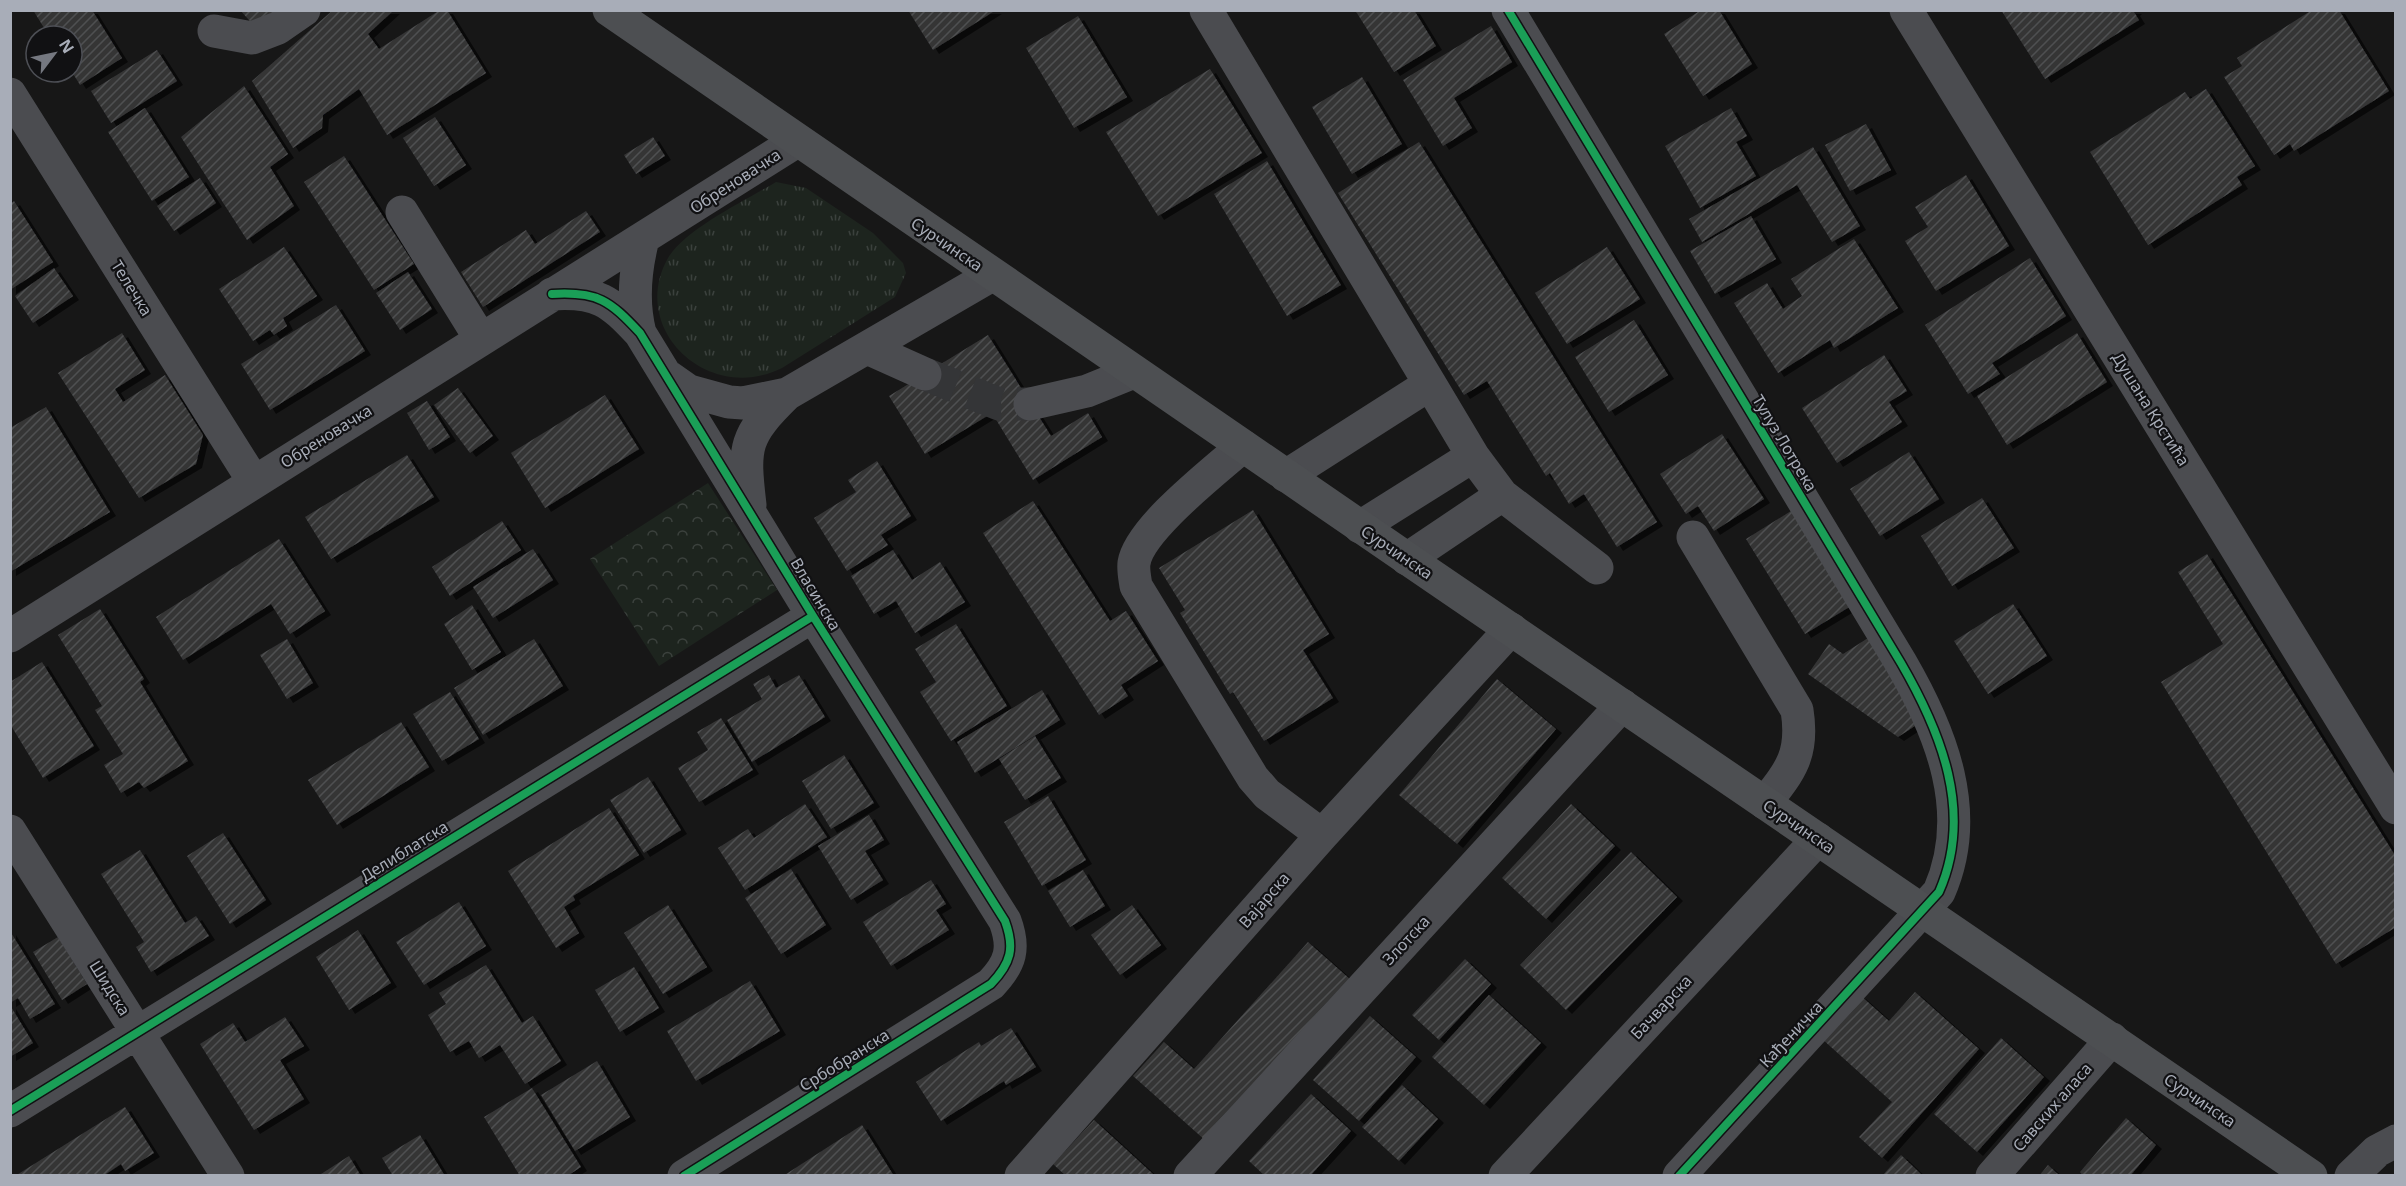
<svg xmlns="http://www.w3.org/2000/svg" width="2406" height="1186" viewBox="0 0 2406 1186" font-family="'Noto Sans',sans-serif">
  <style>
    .grass { fill: url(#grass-tufts) }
    .forest { fill: url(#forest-crowns) }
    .building { fill: url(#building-hatch); filter: url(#shadow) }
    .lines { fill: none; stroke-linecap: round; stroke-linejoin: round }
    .minor-tunnel { stroke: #343537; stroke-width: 33; stroke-dasharray: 33 16; stroke-linecap: butt }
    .minor { stroke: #4b4c50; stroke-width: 33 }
    .major { stroke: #4d4f52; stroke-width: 33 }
    .cycleway-casing { stroke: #111113; stroke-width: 11 }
    .cycleway { stroke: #1a9f57; stroke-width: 8 }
    .labels { text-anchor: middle; stroke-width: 4.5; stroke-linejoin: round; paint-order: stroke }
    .street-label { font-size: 16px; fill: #a8adb8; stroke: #111113 }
  </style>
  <defs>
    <pattern id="grass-tufts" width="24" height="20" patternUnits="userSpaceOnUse" patternTransform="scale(1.5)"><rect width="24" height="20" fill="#1d241e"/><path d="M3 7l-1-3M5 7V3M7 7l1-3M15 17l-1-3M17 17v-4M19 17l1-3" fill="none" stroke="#3b413d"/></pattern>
    <pattern id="forest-crowns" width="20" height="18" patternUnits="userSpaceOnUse" patternTransform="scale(1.5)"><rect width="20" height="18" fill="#1d241e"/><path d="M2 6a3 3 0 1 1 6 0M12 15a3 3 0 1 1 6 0" fill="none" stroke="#3b413d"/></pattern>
    <pattern id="building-hatch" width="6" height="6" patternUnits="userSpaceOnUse" patternTransform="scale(1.5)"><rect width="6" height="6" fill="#353536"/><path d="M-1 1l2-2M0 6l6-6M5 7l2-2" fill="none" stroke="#4f5051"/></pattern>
    <filter id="shadow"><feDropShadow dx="6" dy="4" stdDeviation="0" flood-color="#0009"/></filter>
  </defs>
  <rect width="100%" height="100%" fill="#171717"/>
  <path class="grass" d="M776 182 806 188 873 233 903 263 906 273 895 297 782 368C708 405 628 329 668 258 685 229 746 200 776 182Z"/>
  <path class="forest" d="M708 483 777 590 659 666 590 559Z"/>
  <path class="building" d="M33 10H92L122 58 80 85 72 72V36H49Z
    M240 10H277L257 29Z
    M333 10H394L368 34 379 49 440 10H447L486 73 387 135 359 89 323 115 322 128 293 148 252 81Z
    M908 10H996L933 50Z
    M1355 10H1414L1436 46 1394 72Z
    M1701 10H1719L1752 64 1703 96 1664 34Z
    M2001 10H2136L2134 12 2139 20 2045 79Z
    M2312 10H2339L2389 91 2294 151 2290 144 2274 155 2224 77 2242 66 2237 58Z
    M1078 16 1127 97 1074 128 1026 48Z
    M1491 26 1512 62 1454 98 1472 128 1443 146 1403 80Z
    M157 50 177 81 111 123 91 91Z
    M1210 69 1262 153 1158 216 1106 132Z
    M1362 77 1402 144 1352 174 1312 107Z
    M244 86 288 154 270 167 294 206 247 240 181 137Z
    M2206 89 2255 166 2237 177 2242 185 2148 245 2090 152 2185 92 2190 99Z
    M145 108 189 177 152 201 108 132Z
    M1731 108 1747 136 1736 142 1756 176 1700 208 1665 146Z
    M435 117 466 165 434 186 403 138Z
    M1866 124 1891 170 1850 191 1825 145Z
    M653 137 665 156 636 174 624 155Z
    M1419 142 1657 522 1617 547 1584 494 1569 504 1550 473 1546 476 1487 381 1464 395 1338 193Z
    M1813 147 1860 226 1832 242 1797 185 1702 242 1689 219Z
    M344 156 414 264 374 290 304 182Z
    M1267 161 1341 285 1287 316 1214 194Z
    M1966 175 2009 246 1936 291 1905 241 1928 227 1915 207Z
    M200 178 216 203 174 231 157 206Z
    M14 201 53 262 10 290V204Z
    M586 211 600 232 483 307 461 272 526 230 535 244Z
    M1751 216 1776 259 1715 294 1690 251Z
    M1854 239 1898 308 1834 348 1830 340 1778 373 1734 303 1767 283 1783 309 1802 296 1791 279Z
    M284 247 317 296 283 318 287 326 274 335 270 330 253 341 219 289Z
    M1607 247 1640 299 1567 344 1535 293Z
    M2030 258 2066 316 1992 363 2000 374 1968 394 1925 325Z
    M54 268 73 296 33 323 15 296Z
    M408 272 432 309 400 330 376 293Z
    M336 305 365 351 270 410 241 364Z
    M1634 320 1668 375 1609 412 1575 357Z
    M122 333 145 370 115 389 123 402 165 375 203 435 196 464 139 498 58 373Z
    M2077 333 2107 382 2007 445 1977 396Z
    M988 335 1051 436 1088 413 1102 437 1033 480 992 413 925 454 889 396Z
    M1884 355 1907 391 1889 402 1902 422 1837 463 1802 408Z
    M458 388 493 436 470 453 434 405Z
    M605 395 639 449 545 508 511 453Z
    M427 401 450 437 429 450 407 413Z
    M46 407 110 512 10 572V428Z
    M1722 434 1764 499 1714 531 1698 506 1686 514 1660 474Z
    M1909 452 1939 499 1880 536 1850 489Z
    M407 455 434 497 331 559 305 517Z
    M877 461 911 516 881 535 888 545 847 571 814 518 856 492 848 480Z
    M1982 498 2014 548 1952 586 1921 536Z
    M1033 501 1110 621 1126 611 1158 661 1121 685 1128 696 1099 715 983 533Z
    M1253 510 1329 634 1303 650 1333 698 1264 741 1233 692 1230 694 1180 613 1185 610 1159 568Z
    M1791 511 1851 606 1805 634 1746 539Z
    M502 521 521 550 450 596 432 567Z
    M279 539 325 611 290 634 271 604 183 660 156 617Z
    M533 549 553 580 493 618 473 587Z
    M893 550 912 580 940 562 965 602 915 633 896 601 874 614 851 576Z
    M2207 554 2396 857V927L2336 964 2161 682 2223 644 2178 572Z
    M2013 604 2047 656 1988 694 1954 641Z
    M472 605 501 652 472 670 444 624Z
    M100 609 144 679 140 682 188 761 144 788 139 782 121 793 104 765 123 754 95 710 102 706 58 635Z
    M956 624 1007 706 951 741 920 692 936 682 915 649Z
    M1868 638 1921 722 1898 737 1808 674 1829 644 1843 654Z
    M287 639 313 683 287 699 260 655Z
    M534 639 563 686 483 735 454 688Z
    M42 662 94 746 43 778 10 724V682Z
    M769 675 776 688 799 675 825 717 752 762 727 720 762 699 753 684Z
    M1497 679 1556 729 1457 844 1399 795Z
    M1042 690 1060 720 975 773 957 742Z
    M450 692 479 739 442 761 413 714Z
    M721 718 753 770 699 802 678 768 708 750 697 732Z
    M401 722 429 767 337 825 308 780Z
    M1035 736 1061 778 1025 800 999 759Z
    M844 755 874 803 831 829 802 781Z
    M648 777 681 830 644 853 610 800Z
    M1048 796 1086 860 1042 886 1004 822Z
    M805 804 827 837 745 890 718 848 748 829 754 838Z
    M1571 804 1615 846 1546 919 1502 878Z
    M609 808 639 855 573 896 575 900 564 907 579 933 556 948 508 871Z
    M869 815 884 840 865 851 883 880 851 900 818 846Z
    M223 833 266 900 230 924 187 856Z
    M140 850 185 923 196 916 209 936 151 972 136 947 144 942 101 874Z
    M1631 852 1677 897 1566 1010 1520 965Z
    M791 869 826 925 781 954 745 898Z
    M1083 870 1105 906 1070 927 1048 891Z
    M931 880 946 904 936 910 949 930 891 966 863 922Z
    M459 902 486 946 424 985 396 942Z
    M668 905 707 967 663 994 624 933Z
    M1132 905 1161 945 1120 975 1091 935Z
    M358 930 391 983 349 1010 316 957Z
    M10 931 55 1004 30 1019 18 998 10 1003Z
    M58 937 87 984 62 1000 33 952Z
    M1308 942 1351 980 1206 1141 1133 1076 1164 1042 1194 1069Z
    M1465 959 1491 984 1439 1040 1412 1015Z
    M486 965 522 1023 533 1016 561 1061 525 1084 500 1045 479 1058 469 1041 450 1052 428 1015 446 1004 439 993Z
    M634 967 659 1008 620 1032 595 990Z
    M750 981 780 1031 696 1081 667 1031Z
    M1915 992 1979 1049 1882 1158 1859 1137 1892 1102 1821 1038 1860 995 1889 1021Z
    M1489 995 1541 1043 1484 1105 1432 1057Z
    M10 1005 33 1043 10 1057Z
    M1370 1016 1416 1057 1359 1121 1313 1080Z
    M285 1017 304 1046 280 1060 304 1099 254 1130 200 1044 233 1023 245 1042Z
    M1011 1028 1036 1067 1006 1085 1004 1081 941 1121 916 1082 979 1042 981 1046Z
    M2001 1038 2044 1077 1977 1152 1934 1114Z
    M597 1061 630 1117 575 1151 541 1095Z
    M1402 1085 1438 1119 1399 1161 1362 1127Z
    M532 1088 581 1167 567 1176H520L484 1117Z
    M1311 1094 1351 1131 1310 1176H1265L1249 1161Z
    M125 1107 154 1153 125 1171 121 1164 103 1176H15Z
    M2126 1118 2156 1145 2130 1176H2083L2080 1172Z
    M1094 1120 1153 1174 1152 1176H1066L1053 1164Z
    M862 1125 894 1176H783Z
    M420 1135 445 1176H393L382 1158Z
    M1901 1155 1923 1176H1882Z
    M349 1156 361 1176H318Z
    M2048 1165 2060 1176H2039Z"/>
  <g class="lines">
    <path class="minor-tunnel" d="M925 374 999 404H1030"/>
    <path class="minor" d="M1206 10 1430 384 1286 476
      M1508 10 1901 663C1941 732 1974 813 1939 892L1679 1176
      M1906 10 2396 808
      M214 31 252 38 278 28 304 10
      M10 94 254 482
      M402 212 480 338
      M552 294C598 291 610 301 640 333L813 616 1005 921C1015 948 1011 963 991 984L684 1176
      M640 333C632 302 635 270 643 239
      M867 348 925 374
      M669 377 689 391 729 402 743 403 787 394 992 275
      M1430 384 1473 456 1502 495 1597 568
      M1030 404 1087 391 1134 372
      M1243 446C1216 470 1139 529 1134 563 1133 570 1135 579 1136 586L1253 778 1267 794 1322 835
      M750 505C743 446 744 436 787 394
      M1360 527 1473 456
      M1693 537 1797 710C1804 754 1791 770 1765 803
      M1407 559 1502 495
      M10 636 797 141
      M10 831 228 1176
      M10 1111 813 616
      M1021 1176 1322 835 1511 629
      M1190 1176 1622 705
      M1505 1176 1818 839
      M1992 1176 2112 1039
      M2351 1176 2377 1151 2396 1141"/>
    <path class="major" d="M609 10 1415 564 2311 1176"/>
    <g class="cycleway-casing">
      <path id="cycleway" d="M1508 10 1901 663C1941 732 1974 813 1939 892L1679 1176
        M552 294C598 291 610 301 640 333L813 616 1005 921C1015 948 1011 963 991 984L684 1176
        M10 1111 813 616"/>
    </g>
    <use href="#cycleway" class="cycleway"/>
  </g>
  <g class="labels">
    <g class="street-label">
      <text transform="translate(735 181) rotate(-33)" y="6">Обреновачка</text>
      <text transform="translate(947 244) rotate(34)" y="6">Сурчинска</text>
      <text transform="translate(132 288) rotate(58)" y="6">Телечка</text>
      <text transform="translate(2151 409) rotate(58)" y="6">Душана Крстића</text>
      <text transform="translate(326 436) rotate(-32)" y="6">Обреновачка</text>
      <text transform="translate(1785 443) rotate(59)" y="6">Тулуз Лотрека</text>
      <text transform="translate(1397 552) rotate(34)" y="6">Сурчинска</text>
      <text transform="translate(816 594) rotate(59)" y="6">Власинска</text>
      <text transform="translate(1799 826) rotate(34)" y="6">Сурчинска</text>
      <text transform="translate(404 851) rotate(-32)" y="6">Делиблатска</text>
      <text transform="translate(1264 900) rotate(-49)" y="6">Вајарска</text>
      <text transform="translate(1406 940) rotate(-47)" y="6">Злотска</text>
      <text transform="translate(110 988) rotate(58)" y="6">Шидска</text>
      <text transform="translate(1661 1007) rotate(-47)" y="6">Бачварска</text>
      <text transform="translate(1791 1034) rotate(-47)" y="6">Кађеничка</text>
      <text transform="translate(844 1060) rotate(-32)" y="6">Србобранска</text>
      <text transform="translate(2200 1100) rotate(34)" y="6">Сурчинска</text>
      <text transform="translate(2052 1107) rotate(-49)" y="6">Савских аласа</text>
    </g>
  </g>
  <rect width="2406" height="1186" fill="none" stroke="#a8adb8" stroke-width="24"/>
  <g transform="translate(54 54) rotate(58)"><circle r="28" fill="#111113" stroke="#4d4f55" stroke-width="1.5"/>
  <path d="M0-4.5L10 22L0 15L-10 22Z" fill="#757880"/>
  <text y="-9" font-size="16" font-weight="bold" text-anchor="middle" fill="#a8adb8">N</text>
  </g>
</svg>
